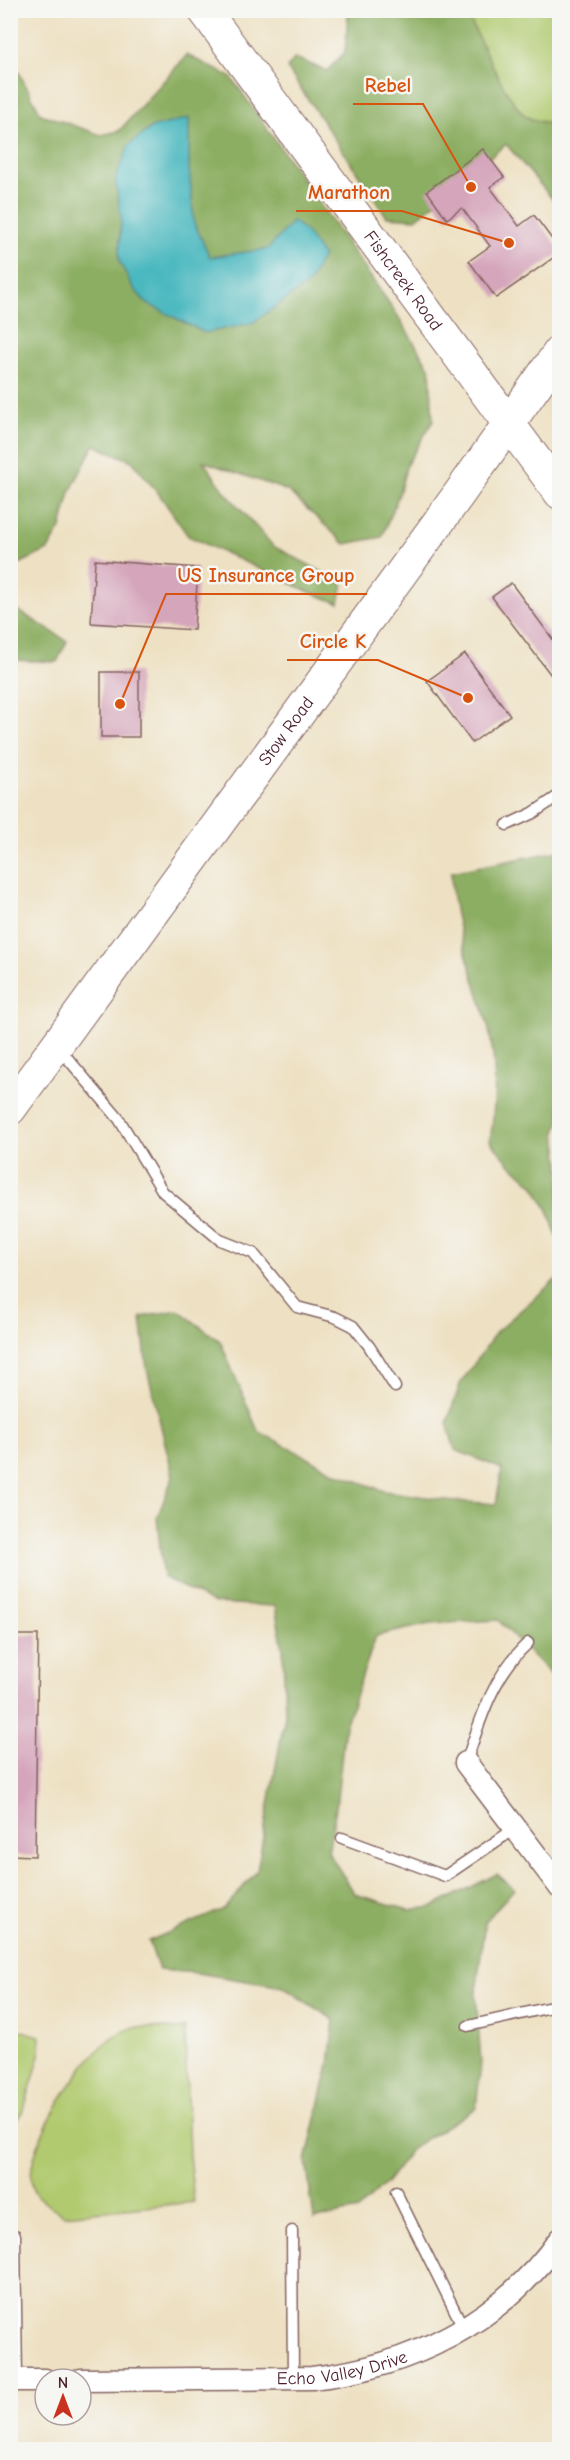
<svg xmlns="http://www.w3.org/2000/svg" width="570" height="2460" viewBox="0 0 570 2460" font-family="'Comic Neue',sans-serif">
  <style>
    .green { fill: #b1ca6f; stroke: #7e744d; stroke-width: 1.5 }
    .forest { fill: #8cae62; stroke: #6b6646; stroke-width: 1.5 }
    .water { fill: #48b8bf; stroke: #496c75; stroke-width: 1.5 }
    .building { fill: #d5a5bb }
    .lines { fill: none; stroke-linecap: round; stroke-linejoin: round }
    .lane-casing { stroke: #836360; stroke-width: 13 }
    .street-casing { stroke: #836360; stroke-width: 25 }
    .secondary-casing { stroke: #836360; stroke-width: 34 }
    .lane { stroke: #fff; stroke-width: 10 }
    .street { stroke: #fff; stroke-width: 22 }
    .secondary { stroke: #fff; stroke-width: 32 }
    .labels { text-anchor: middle; stroke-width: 5; stroke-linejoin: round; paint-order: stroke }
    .street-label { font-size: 18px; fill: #4a1f2b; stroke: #f6f6f2 }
    .leader { fill: none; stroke: #d8530f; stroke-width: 2 }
    .callout-dot { fill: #d8530f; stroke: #f6f6f2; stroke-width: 2 }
    .callout-label { font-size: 20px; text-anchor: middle; font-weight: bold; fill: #d8530f; stroke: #f6f6f2; stroke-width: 5; stroke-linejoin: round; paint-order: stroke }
  </style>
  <rect width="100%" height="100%" fill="#f6f6f2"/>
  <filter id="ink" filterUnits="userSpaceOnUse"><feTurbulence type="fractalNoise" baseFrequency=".0167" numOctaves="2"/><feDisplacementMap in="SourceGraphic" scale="12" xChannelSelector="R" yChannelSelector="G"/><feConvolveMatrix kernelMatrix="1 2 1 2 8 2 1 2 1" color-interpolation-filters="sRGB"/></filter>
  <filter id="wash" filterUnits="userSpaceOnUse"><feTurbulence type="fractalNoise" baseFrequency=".008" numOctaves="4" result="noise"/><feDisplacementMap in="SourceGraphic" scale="24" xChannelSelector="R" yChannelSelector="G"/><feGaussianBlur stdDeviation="1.35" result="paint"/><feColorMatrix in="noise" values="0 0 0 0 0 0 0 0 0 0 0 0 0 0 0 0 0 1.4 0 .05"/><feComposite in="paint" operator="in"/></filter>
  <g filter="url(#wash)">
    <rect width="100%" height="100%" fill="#eee1c3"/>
    <path class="green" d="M466 11H559V125C550 123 535 122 527 117 507 103 477 35 466 11Z
      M135 2027 185 2029 189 2155 194 2202 65 2215C55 2209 37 2200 33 2189 20 2151 81 2062 110 2039 117 2033 127 2030 135 2027Z
      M11 2028 40 2036V2056L24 2109 11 2129Z"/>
    <path class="forest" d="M369 10 466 11C477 34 507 103 527 117 535 122 550 123 559 125V207L506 144 416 219 387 217 287 68 295 58 327 71 345 52 348 14Z
      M10 45 15 65 41 114 101 135 119 131 187 55 231 77 396 313 430 369 433 421 407 464 399 494 382 537 345 544 288 491 203 461 226 493 273 546 343 583 339 603 316 595 188 536 159 494 132 461 94 445 70 492 61 528 48 550 11 568Z
      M10 571 14 608 67 641 57 662 11 660Z
      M559 851 560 1120 556 1132 560 1165 559 1243 548 1210 533 1185 508 1162 490 1141C496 1103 497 1067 489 1030 476 977 452 927 451 872Z
      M559 1277V1683L498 1620 430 1624 376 1636 345 1726 336 1808 328 1852 355 1894 409 1910 432 1907 497 1874 514 1889 485 1922 476 1993 481 2063 476 2108 413 2147 386 2183 358 2210 314 2219 306 2161 329 2064 334 2020 283 1987 197 1973 159 1970 149 1941 224 1909 257 1871 285 1715 283 1649 275 1606 214 1603 163 1577 157 1518 173 1476 147 1369 141 1317 178 1310 220 1341 258 1431 334 1472 384 1491 454 1501 496 1504 502 1469 455 1450 447 1423 460 1384 497 1331Z"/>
    <path class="water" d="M189 118V167L194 223 210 257 268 249 293 221 306 232 323 256 308 284 252 323 205 333 146 303 132 286 119 260 121 217 115 179 129 145 151 128Z"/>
    <g id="blocks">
      <path class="building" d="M483 149 504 177 490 187 519 226 534 215 560 250V253L496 298 469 261 490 246 462 208 447 219 427 191Z
        M95 560 198 568 194 630 91 623Z
        M511 583 560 649V687L492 597Z
        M465 654 510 715 472 743 427 681Z
        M101 672H139V737H101Z
        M10 1635H38L35 1856 10 1855Z"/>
    </g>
  </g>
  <g filter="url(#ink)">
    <use href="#blocks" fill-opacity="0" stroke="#836360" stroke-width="1.5"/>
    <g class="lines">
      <g class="lane-casing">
        <path id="lane" d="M507 825 533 813 560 795
          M58 1047 119 1119 163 1192 220 1240 253 1253 297 1307 335 1317 353 1326 369 1346 395 1387
          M466 1763C480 1720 493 1675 528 1643
          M342 1838 445 1876 516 1828
          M468 2026 560 2005
          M396 2192 464 2329
          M292 2231 293 2378
          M15 2235 17 2380"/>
      </g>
      <g class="street-casing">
        <g id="street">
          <path d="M466 1763 560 1887"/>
          <path d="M10 2380H45"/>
          <path id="s1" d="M81 2380 312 2378C411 2367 501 2322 560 2239"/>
        </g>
      </g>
      <g class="secondary-casing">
        <g id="secondary">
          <path id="s2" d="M204 10 560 493"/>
          <path id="s3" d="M10 1109 459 494 560 351"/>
        </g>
      </g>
      <use href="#lane" class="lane"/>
      <use href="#street" class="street"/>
      <use href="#secondary" class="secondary"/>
    </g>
  </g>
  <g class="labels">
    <g class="street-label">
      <text dy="6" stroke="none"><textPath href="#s2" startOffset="336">Fishcreek Road</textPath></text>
      <text dy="6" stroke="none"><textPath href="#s3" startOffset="468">Stow Road</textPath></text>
      <text dy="6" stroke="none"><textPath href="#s1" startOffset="262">Echo Valley Drive</textPath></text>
    </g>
  </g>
  <path class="leader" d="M471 187L423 104H353M509 243L402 211H296M120 704L166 594H367M468 698L378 660H287"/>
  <g class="callout-dot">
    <circle cx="471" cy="187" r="6"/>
    <circle cx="509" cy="243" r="6"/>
    <circle cx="120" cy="704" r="6"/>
    <circle cx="468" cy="698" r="6"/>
  </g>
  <g class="callout-label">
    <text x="388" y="92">Rebel</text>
    <text x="349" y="199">Marathon</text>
    <text x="266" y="582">US Insurance Group</text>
    <text x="333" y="648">Circle K</text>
  </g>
  <rect width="570" height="2460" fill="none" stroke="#f6f6f2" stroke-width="36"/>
  <g transform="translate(63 2397)"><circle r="28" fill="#f6f6f2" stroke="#b1a0a2" stroke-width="1.5"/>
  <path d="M0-4.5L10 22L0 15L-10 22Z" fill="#c8321e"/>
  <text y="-9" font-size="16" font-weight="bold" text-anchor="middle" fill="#4a1f2b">N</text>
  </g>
</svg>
